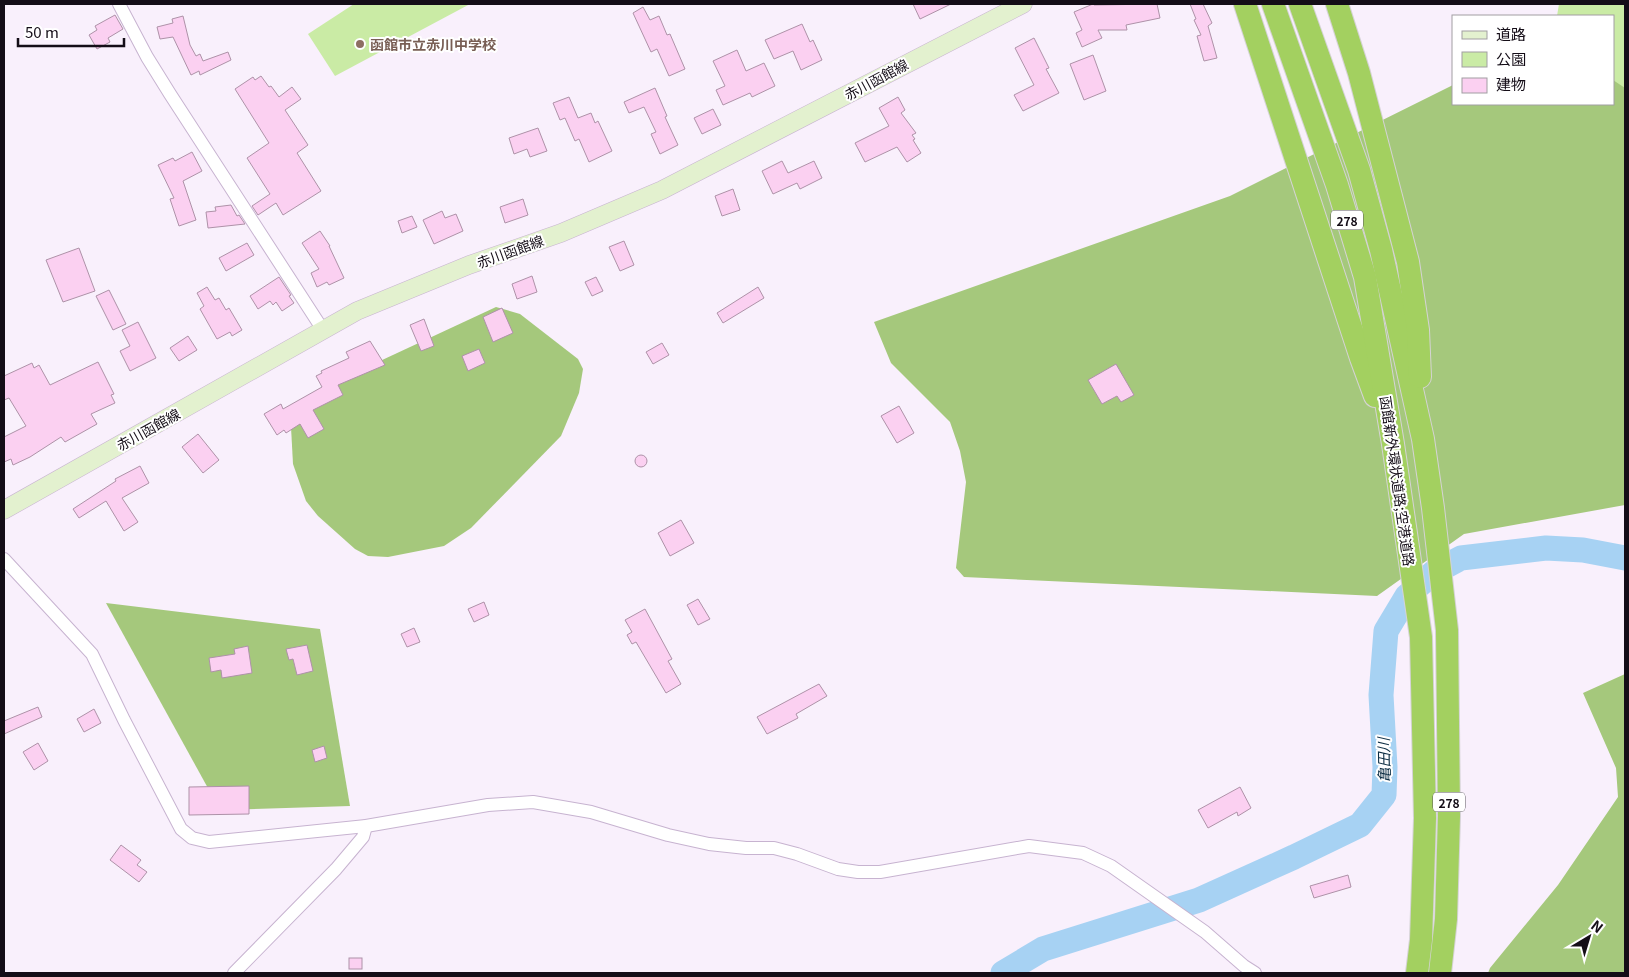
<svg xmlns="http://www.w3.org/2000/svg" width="1629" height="977" font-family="Georgia,'Noto Sans JP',serif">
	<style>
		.green { fill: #caeba5 }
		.forest { fill: #a5c87c }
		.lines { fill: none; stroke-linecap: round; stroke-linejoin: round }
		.river { stroke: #a7d2f3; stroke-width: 25 }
		.building { fill: #fbd0f1; stroke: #ae92a8 }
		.minor-casing { stroke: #c7b3d0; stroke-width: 14 }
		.secondary-casing { stroke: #c7b3d0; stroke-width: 19 }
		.motorway-casing { stroke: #d5d3d5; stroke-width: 24 }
		.minor { stroke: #fff; stroke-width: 12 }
		.secondary { stroke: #e3f1cf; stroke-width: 18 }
		.motorway { stroke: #a3d060; stroke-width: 22 }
		.education-dot { fill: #8d6e63; stroke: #fff; stroke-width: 2 }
		.labels { text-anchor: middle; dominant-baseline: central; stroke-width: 4; stroke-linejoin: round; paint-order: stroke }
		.shield { fill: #fff; stroke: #5a565d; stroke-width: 1 }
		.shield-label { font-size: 12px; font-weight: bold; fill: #140d17 }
		.education-label { font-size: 14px; font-weight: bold; fill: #785e54; stroke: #fff; text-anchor: start }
		.street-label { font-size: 14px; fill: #140d17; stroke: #fff }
		.water-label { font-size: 15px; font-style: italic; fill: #0c2d43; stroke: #fff }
	</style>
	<rect width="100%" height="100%" fill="#f9f0fc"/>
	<g class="green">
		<path d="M354 4H470L335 76 308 34Z"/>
		<path d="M1559 4H1625V144L1613 104V16H1557Z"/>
	</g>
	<g class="forest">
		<path d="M1613 80 1625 88V505L1464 534 1377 596 964 577 956 568 966 482 960 451 950 422 891 363 874 322 1230 196 1453 85V104H1613Z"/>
		<path d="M496 307 520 314 578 359 583 369 579 393 561 436 471 528 444 546 388 557 368 556 355 549 318 516 306 501 293 464 291 427 322 388Z"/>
		<path d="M106 603 320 629 350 806 220 810Z"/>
		<path d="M1625 674V973H1488L1490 968 1558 885 1618 797 1616 768 1583 693Z"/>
	</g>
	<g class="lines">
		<path class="river" d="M1003 973 1043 949 1199 900 1294 857 1360 825 1384 795 1385 767 1381 695 1386 631 1407 596 1433 573 1461 558 1546 548 1583 550 1625 558"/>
	</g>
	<g class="building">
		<path d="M913 4H951L920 19Z"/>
		<path d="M1093 4 1094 5 1157 4 1160 18 1126 25 1127 30H1098L1102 38 1082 47 1076 33 1082 30 1074 12Z"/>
		<path d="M1190 4H1203L1212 23 1208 26 1217 58 1204 61 1197 36 1201 35 1194 20 1196 19Z"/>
		<path d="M643 7 650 20 659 16 667 35 670 34 685 69 669 76 657 49 651 52 633 13Z"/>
		<path d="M115 15 123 29 108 38 110 42 97 49 89 35 97 30 95 26Z"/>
		<path d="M183 16 190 45 196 56 200 54 203 61 228 52 231 60 200 75 199 71 191 75 173 37 160 39 157 27 173 23 172 19Z"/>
		<path d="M802 24 810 42 813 40 822 60 801 70 793 51 774 59 765 40Z"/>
		<path d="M1034 38 1049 68 1046 69 1059 93 1023 111 1014 95 1034 85 1015 48Z"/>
		<path d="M737 50 746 71 764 63 775 86 752 97 750 93 723 105 716 90 725 86 713 61Z"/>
		<path d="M1093 55 1106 91 1084 100 1070 64Z"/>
		<path d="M261 76 269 87 271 86 279 97 292 87 301 99 285 110 308 145 297 153 321 191 283 215 276 203 258 215 252 206 270 194 247 158 269 143 235 89 253 77 255 80Z"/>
		<path d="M655 88 667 116 665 117 678 145 660 154 651 134 656 132 644 107 629 113 624 102Z"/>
		<path d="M569 97 578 118 591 113 595 123 598 121 612 151 589 162 579 139 575 141 565 118 560 120 553 103Z"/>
		<path d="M898 97 905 110 901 113 916 133 912 135 915 139 913 140 921 153 907 162 897 147 865 162 855 143 889 126 879 108Z"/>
		<path d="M713 109 721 125 702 134 694 118Z"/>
		<path d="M538 128 547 151 530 157 527 149 514 154 509 138Z"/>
		<path d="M192 152 202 171 183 181 196 220 179 226 170 199 174 198 158 165 173 158 175 161Z"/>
		<path d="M782 161 788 173 814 161 822 178 800 189 797 183 773 194 762 171Z"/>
		<path d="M733 189 740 210 722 216 715 196Z"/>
		<path d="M523 199 528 215 505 223 500 207Z"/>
		<path d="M231 205 237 216 239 215 245 224 208 228 206 212 216 211 215 207Z"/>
		<path d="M442 211 445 218 456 214 463 231 434 244 423 220Z"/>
		<path d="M412 216 417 227 402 233 398 221Z"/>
		<path d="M320 231 330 246H329L344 278 329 285 327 282 317 287 311 273 319 269 302 243Z"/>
		<path d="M624 241 634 265 620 271 609 247Z"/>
		<path d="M247 243 254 255 226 271 219 258Z"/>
		<path d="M79 248 95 291 63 302 46 260Z"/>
		<path d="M532 276 537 292 517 299 512 284Z"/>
		<path d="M279 277 291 295 289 296 294 303 282 311 276 302 273 305 270 301 258 309 250 296Z"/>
		<path d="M596 277 603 291 592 296 585 282Z"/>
		<path d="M207 287 215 300 219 298 226 310 229 308 242 330 232 336 230 332 217 339 200 309 204 306 197 293Z"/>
		<path d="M758 287 764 298 723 323 717 313Z"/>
		<path d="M109 290 126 324 113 330 96 296Z"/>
		<path d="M502 308 513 333 493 342 483 317Z"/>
		<path d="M424 319 434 346 421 351 410 325Z"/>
		<path d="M138 322 156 358 130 371 120 351 130 346 122 330Z"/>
		<path d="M188 336 197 350 179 361 170 348Z"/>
		<path d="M370 341 385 365 338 385 343 395 313 410 324 429 308 438 300 424 286 433 284 430 277 435 264 414 281 404 283 409 322 387 316 376 322 373 321 371 349 358 346 352Z"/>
		<path d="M662 343 669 355 653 364 646 352Z"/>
		<path d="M479 349 485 363 468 371 462 356Z"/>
		<path d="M98 362 114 394 111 395 115 403 91 414 97 424 65 442 61 437 30 457 13 465 11 459 4 462V437L26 426 9 398 4 400V376L32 363 34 368 39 365 50 385Z"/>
		<path d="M1116 364 1134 395 1121 402 1117 396 1102 404 1088 380Z"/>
		<path d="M899 406 914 433 897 443 881 416Z"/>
		<path d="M198 434 219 460 203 473 182 447Z"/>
		<circle cx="641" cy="461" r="6"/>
		<path d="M140 466 149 483 122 498 138 522 124 531 106 501 79 518 73 509 116 481 115 479Z"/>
		<path d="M681 520 694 543 670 556 658 533Z"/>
		<path d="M698 599 710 619 698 625 687 605Z"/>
		<path d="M484 602 489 615 474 622 468 609Z"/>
		<path d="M645 609 672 659 668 661 681 684 666 693 636 642 632 644 627 635 632 632 625 620Z"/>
		<path d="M414 628 420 642 407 647 401 634Z"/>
		<path d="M307 645 313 671 297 675 293 659 289 660 286 649Z"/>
		<path d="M248 646 252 673 222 678 221 670 211 672 209 658 235 654 234 649Z"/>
		<path d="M819 684 827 696 796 714 798 718 767 734 757 717Z"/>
		<path d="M38 707 42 717 4 734V721Z"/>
		<path d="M94 709 101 723 84 732 77 719Z"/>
		<path d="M38 743 48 761 34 770 23 752Z"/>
		<path d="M324 746 327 758 315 762 312 750Z"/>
		<path d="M249 786V814L189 815V787Z"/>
		<path d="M1240 787 1251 808 1238 816 1237 812 1208 828 1198 810Z"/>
		<path d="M121 845 141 860 137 865 147 872 139 882 110 860Z"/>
		<path d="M1348 875 1351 887 1314 898 1310 886Z"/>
		<rect x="349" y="958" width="13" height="11"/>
	</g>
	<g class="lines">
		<g class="minor-casing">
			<g id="minor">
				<path d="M119 4 147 57 170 94 323 330"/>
				<path d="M4 559 92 654 124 720 181 829 192 838 209 842 366 826 488 805 533 802 591 812 668 835 709 844 746 848H774L797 854 838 869 858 872H880L1029 846 1083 853 1111 866 1205 932 1244 966 1255 973"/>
				<path d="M234 973 336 869 363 837 366 826"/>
			</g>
		</g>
		<g class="secondary-casing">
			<path id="secondary" d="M4 510 357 311 469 265 561 233 662 190 1023 4"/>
		</g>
		<g class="motorway-casing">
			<g id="motorway">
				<path d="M1245 4 1361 358 1375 396"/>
				<path d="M1273 4 1337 185 1365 277 1393 444 1421 637 1425 818 1421 940 1417 973"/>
				<path d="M1300 4 1359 170 1381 250 1423 439 1433 508 1447 630 1449 816 1446 919 1440 973"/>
				<path d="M1337 4 1359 73 1408 262 1418 330 1420 377"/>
			</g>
		</g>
		<use href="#minor" class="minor"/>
		<use href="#secondary" class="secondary"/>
		<use href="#motorway" class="motorway"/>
	</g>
	<circle class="education-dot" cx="360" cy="44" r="5"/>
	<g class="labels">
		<g class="shield">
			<rect x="1331" y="210.5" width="32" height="19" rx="4"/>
			<rect x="1433" y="792.5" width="32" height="19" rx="4"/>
		</g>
		<g class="shield-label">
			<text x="1347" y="220">278</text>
			<text x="1449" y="802">278</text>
		</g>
		<g class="education-label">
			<text x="370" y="44">函館市立赤川中学校</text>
		</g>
		<g class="street-label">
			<text transform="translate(876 79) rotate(-28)">赤川函館線</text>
			<text transform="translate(510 251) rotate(-20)">赤川函館線</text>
			<text transform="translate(148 429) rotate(-29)">赤川函館線</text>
			<text transform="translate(1398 481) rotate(82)">函館新外環状道路;空港道路</text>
		</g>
		<g class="water-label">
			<text transform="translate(1383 760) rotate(-91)">亀田川</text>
		</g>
	</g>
	<rect width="1629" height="977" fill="none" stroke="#140d17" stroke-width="10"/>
	<rect x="1452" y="15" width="162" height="90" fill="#ffffff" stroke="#a19ea2"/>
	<rect x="1462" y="31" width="25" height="8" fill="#e3f1cf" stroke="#a19ea2"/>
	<text x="1496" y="40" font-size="15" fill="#140d17">道路</text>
	<rect x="1462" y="52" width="25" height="15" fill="#caeba5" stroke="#a19ea2"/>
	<text x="1496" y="65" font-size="15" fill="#140d17">公園</text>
	<rect x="1462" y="78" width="25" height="15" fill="#fbd0f1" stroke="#a19ea2"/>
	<text x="1496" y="90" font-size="15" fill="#140d17">建物</text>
	<g transform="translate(1589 937) rotate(38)" stroke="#ffffff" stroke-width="4" paint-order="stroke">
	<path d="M0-4L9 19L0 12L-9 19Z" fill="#140d17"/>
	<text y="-8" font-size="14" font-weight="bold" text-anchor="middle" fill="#140d17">N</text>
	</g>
	<path d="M18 38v8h106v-8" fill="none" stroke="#140d17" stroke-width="2.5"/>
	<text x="25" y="38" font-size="15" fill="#140d17" stroke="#ffffff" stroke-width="4" paint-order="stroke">50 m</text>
</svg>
